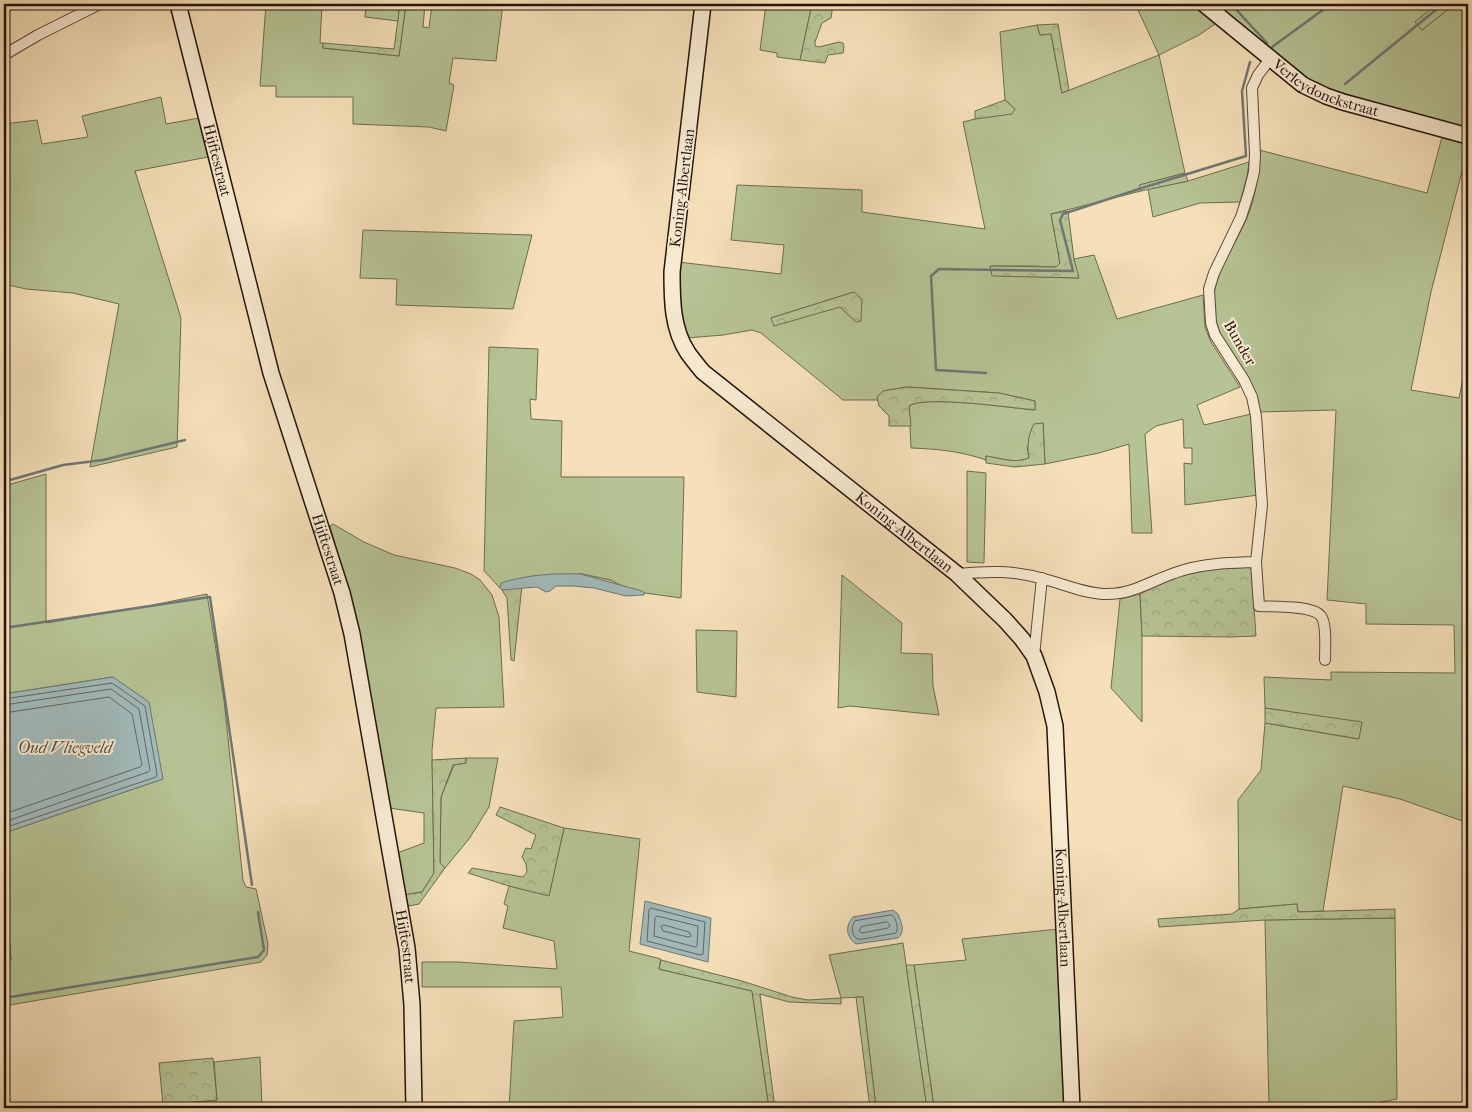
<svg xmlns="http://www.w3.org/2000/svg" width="1472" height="1112" font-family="'IM FELL French Canon',serif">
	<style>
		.grass { fill: #b6c394; stroke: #6e6b50; fill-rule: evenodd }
		.forest { fill: url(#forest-crowns); stroke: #6e6b50 }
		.water { fill: #a1baba; stroke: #6f7774 }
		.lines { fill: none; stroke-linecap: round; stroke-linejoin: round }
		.shore { stroke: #636663; stroke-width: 1 }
		.stream { stroke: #6f7774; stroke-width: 2.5 }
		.street-casing { stroke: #594637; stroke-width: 12 }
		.secondary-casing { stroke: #25130c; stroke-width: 18 }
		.street { stroke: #f8ebd2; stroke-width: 10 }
		.secondary { stroke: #f8ebd2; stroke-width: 15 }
		.labels { text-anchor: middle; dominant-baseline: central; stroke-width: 4; stroke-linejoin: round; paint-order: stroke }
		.street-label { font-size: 15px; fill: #25130c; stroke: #f8ebd2 }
		.water-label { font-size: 16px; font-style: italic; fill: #504d49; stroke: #f8ebd2 }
	</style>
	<defs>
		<pattern id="forest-crowns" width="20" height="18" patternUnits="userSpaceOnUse" patternTransform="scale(1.25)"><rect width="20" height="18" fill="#b6c394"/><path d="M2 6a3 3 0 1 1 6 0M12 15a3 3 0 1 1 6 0" fill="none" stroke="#9ca77e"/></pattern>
	</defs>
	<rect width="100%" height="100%" fill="#f5e0b9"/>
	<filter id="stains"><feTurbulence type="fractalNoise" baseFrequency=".004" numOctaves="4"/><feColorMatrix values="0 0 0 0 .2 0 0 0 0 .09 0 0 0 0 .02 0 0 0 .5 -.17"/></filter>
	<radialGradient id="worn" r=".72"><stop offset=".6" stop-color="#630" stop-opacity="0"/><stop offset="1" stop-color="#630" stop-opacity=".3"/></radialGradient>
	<g class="grass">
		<path d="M266 4H322L320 43H323V48L399 56 406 4H425L423 27 429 28 432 4H503L496 61 453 58 449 83 454 85 446 131 429 127 353 124V97H276V86H260Z"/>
		<path d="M366 4H400L398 21 365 17Z"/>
		<path d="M766 4H812L800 60 777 57V53L760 50Z"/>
		<path d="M1145 4H1197L1218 22 1199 35 1159 55 1185 173 1140 185 1141 191 1051 214 1060 263 1056 267 1031 266H991L992 275 1078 278 1074 259 1094 255 1117 319 1203 295 1205 327 1211 342 1240 387 1197 405 1204 425 1251 414 1258 495 1185 505 1184 463 1192 464V448H1184L1183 419 1156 426 1145 434 1152 533H1132L1129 444 1099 453 1045 464 1043 423 1027 447 1029 458C1016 464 1000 458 986 456V460C960 451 938 449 911 448L909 406C924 395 1012 408 1035 410V401L999 393 907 387 883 391 877 397 878 400H843L761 333 752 330 723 335 687 338 679 317 678 262 781 274 784 245 731 240 737 185 862 190V212L985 229 963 122 1015 109 1005 100 1000 32 1037 25 1040 35 1051 34 1062 93 1159 55 1137 8ZM854 292 856 322 840 307 771 318Z"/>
		<path d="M1214 4H1437L1415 22 1422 30 1455 4H1468V129L1390 108 1324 87 1302 76Z"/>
		<path d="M161 97 166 124 199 118 208 157 135 171 181 318 177 447 90 467 119 304 73 293 26 289 4 284V155L7 154 4 124 37 120 42 144 88 137 82 116Z"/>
		<path d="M1442 137C1452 140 1465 140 1467 152L1431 292 1411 390 1459 398 1468 354V823L1400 799 1343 786 1323 911 1298 912 1297 904 1239 909 1238 800 1261 770 1265 723 1358 739 1362 723 1265 708 1264 677 1331 680V672L1455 673 1454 625 1366 624V604L1327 600 1336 410 1260 412C1257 401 1255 389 1249 379 1238 361 1222 344 1216 324 1203 282 1237 247 1250 210 1257 191 1258 171 1259 150L1427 193Z"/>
		<path d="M1249 162 1247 177 1240 202 1200 203 1153 217 1148 189 1188 181Z"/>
		<path d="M363 230 532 235 513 309 396 305 397 279 360 278Z"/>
		<path d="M489 347 538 349 536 400 530 399 531 419 562 421 561 477H684L681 598 631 591 582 574 502 590 484 571Z"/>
		<path d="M967 471 986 473 984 563 967 562Z"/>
		<path d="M46 474V623L143 607 207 594 224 700 243 880 246 887 256 889 268 944 267 955 261 962 4 1006V961L11 960 4 874V833L163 779 113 677 4 694V486Z"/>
		<path d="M333 524 364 542 394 555 455 568 471 574 480 580 492 595 499 617 504 707 436 708 432 750 434 873 422 892 404 895 397 853 424 843V813L389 808 354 611 330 526Z"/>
		<path d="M842 575 902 623 901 653 932 654 933 686 939 715 850 706 838 708Z"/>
		<path d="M1140 594 1142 636V722L1111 688 1120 599Z"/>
		<path d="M696 630 737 631 736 697 697 692Z"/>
		<path d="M466 758H498L489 807 469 839 445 868 440 863 441 797 454 765 466 763Z"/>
		<path d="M564 828 640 839 629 951 661 959 659 969 752 991 769 1108H509L514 1021 563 1017 561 987H422V962H458L557 969 554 941 503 928 508 906 504 904 509 886 549 895Z"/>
		<path d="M1395 918 1397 1099 1351 1108H1269L1265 920Z"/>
		<path d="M1059 929 1064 1108H934L914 965 966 960 962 939Z"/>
		<path d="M903 943 927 1108H876L863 997 841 998 829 955Z"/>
		<path d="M260 1057 262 1108H163V1105L217 1100 214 1062Z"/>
	</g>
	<g class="forest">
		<path d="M400 4H406L399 56 323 48V43L394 49Z"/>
		<path d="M812 4H833L831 18 822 23 815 42V46L819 47 839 42 843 43 844 47 843 53 828 55 825 63 800 60Z"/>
		<path d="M1437 4H1455L1422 30 1415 22Z"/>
		<path d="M1058 24 1069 90 1062 93 1051 34 1040 35 1037 25Z"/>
		<path d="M1005 100 1015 109 1012 114 975 119V111Z"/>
		<path d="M1185 173 1188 181 1141 191 1139 185Z"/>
		<path d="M1068 211 1074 259 1079 278 992 276 990 266 1056 267 1060 263 1051 214Z"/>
		<path d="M854 292 862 299 861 321 856 322 840 307 774 326 771 318Z"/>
		<path d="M907 387 999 393 1035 401V410C1013 408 923 395 909 406L911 426H889V416L879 406 877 397 883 391Z"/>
		<path d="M1043 423 1045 464 1015 467 986 463V456C1000 458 1015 464 1029 458 1027 445 1028 435 1034 424Z"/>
		<path d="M1251 566 1256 636 1231 637 1142 636 1140 594 1189 571Z"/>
		<path d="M582 574 611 580 631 591 575 585H522L514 661 511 660 507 598 502 590 507 583 533 576Z"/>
		<path d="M1265 708 1362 722 1359 739 1265 723Z"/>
		<path d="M466 758V763L453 765 441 797 440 863 445 868 419 904 409 906 406 904 404 895 422 892 434 873 432 760Z"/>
		<path d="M500 807 564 828 549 896 509 886 468 873 472 868 523 877 527 872 526 864 522 857 526 848 531 849 536 835 496 815Z"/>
		<path d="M1297 904 1298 912 1395 909V918L1265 920 1159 927 1158 919 1232 914 1239 909Z"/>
		<path d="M661 960 742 981 792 997 808 1000 841 998V1004L789 1002 760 994 775 1108H769L752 991 659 969Z"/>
		<path d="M906 965H914L934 1108H927Z"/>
		<path d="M856 997H863L876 1108H870Z"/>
		<path d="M213 1058 217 1100 163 1105 159 1063Z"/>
	</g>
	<g class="water">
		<path d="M580 574 642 591 644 593V595L626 596 594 588 573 586H556L550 591 546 592 537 587 502 590 500 588 501 583C525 575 555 573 580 574Z"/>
		<path d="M113 677 149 702 163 779 4 833V694Z"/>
		<path d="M4 874 11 960 4 961Z"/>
		<path d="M645 901 711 918 708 962 640 944Z"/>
		<path d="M893 910 898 914C901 922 906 931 898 938L856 944C846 937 845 926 853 917Z"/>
	</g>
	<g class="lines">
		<g class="shore">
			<path d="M4 699 112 683 145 706 157 774 156 777 4 828"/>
			<path d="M4 705 111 689 139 709 150 770 148 772 4 822"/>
			<path d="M4 713 109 697 132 714 142 765 140 767 4 814"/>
			<path d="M651 908 705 922 703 954 700 955 647 941 649 910Z"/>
			<path d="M892 915C896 918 899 928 896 933L863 939H857C851 934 851 927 855 921Z"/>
			<path d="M657 916 698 926 697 946 695 947 654 936 655 918Z"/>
			<path d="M887 922 890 925 888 928 862 933 859 931 861 927Z"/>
			<path d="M664 925 689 932 691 936 688 937 663 931 661 927Z"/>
		</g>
		<g class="stream">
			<path d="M1231 4 1267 43"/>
			<path d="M1272 47 1331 4"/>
			<path d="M1345 84 1443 4"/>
			<path d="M986 373 936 370 931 276 939 269 1073 271 1060 220 1063 214 1145 187 1246 156 1242 91 1250 62"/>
			<path d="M4 481 10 480 63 465 103 460 185 440"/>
			<path d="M4 628 210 597 252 885"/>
			<path d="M4 998 258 957 264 950 258 912"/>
			<path d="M1377 1108 1401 1104H1468"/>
		</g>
		<g class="street-casing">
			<g id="street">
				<path d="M4 55 38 35 100 4"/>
				<path d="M1270 59 1258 75 1252 88 1255 155 1254 172 1249 192 1241 217 1214 273 1209 289 1211 323 1215 335 1244 380 1252 397 1256 416 1262 505 1256 562 1259 606C1273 607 1312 605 1321 616 1327 624 1325 649 1325 660"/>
				<path d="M957 574C987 571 1014 570 1044 579 1064 584 1086 594 1107 594 1136 594 1157 577 1184 570 1207 563 1232 563 1256 562"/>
				<path d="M1034 656 1042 578"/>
			</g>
		</g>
		<g class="secondary-casing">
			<g id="secondary">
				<path id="s1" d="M178 4 271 373 342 593 352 634 407 948 412 1005 414 1108"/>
				<path id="s2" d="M703 4 672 272C672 300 672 329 688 353 693 360 698 366 703 372L957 574 1005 620 1022 639 1034 656 1047 692 1055 726 1072 1108"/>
				<path id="s3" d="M1204 4 1303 85 1326 96 1343 102 1468 136"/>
			</g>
		</g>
		<use href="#street" class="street"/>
		<use href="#secondary" class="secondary"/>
	</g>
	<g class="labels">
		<g class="street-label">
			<text stroke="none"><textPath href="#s3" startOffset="150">Verleydonckstraat</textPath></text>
			<text stroke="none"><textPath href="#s1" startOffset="161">Hijftestraat</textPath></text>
			<text transform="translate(682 188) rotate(-83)">Koning-Albertlaan</text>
			<text transform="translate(1240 343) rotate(60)">Bunder</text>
			<text stroke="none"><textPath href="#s2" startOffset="635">Koning-Albertlaan</textPath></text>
			<text stroke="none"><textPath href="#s1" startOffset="566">Hijftestraat</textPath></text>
			<text stroke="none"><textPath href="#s2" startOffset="1070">Koning-Albertlaan</textPath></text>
			<text stroke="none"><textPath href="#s1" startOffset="971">Hijftestraat</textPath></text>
		</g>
		<g class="water-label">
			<text x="65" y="747">Oud Vliegveld</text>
		</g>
	</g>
	<rect width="1472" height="1112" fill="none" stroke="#f5e0b9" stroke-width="20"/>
	<rect x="5" y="5" width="1462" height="1102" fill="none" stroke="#25130c" stroke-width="2.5"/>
	<rect x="10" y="10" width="1452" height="1092" fill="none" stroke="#25130c"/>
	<rect width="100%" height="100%" filter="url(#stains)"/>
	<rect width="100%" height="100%" fill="url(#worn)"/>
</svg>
